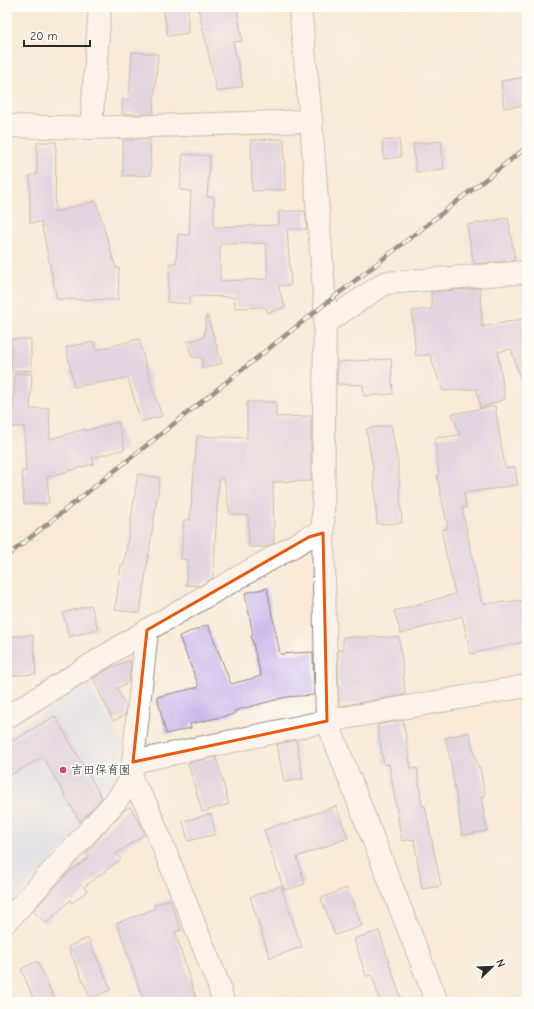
<svg xmlns="http://www.w3.org/2000/svg" width="534" height="1009" font-family="'Comic Neue','Klee One',sans-serif">
	<style>
		.built { fill: #ccdbf9 }
		.building { fill: #cabaeb; fill-rule: evenodd }
		.lines { fill: none; stroke-linecap: round; stroke-linejoin: round }
		.street-casing { stroke: #928a81; stroke-width: 24 }
		.street { stroke: #fff; stroke-width: 22 }
		.rail-casing { stroke: #2b2b2b; stroke-width: 4.5 }
		.rail { stroke: #fdfcf7; stroke-width: 3; stroke-dasharray: 9; stroke-linecap: butt }
		.marked { fill: none; stroke: #e8590c; stroke-width: 3; stroke-linejoin: round }
		.poi-dot { fill: #d1495b; stroke: #fdfcf7; stroke-width: 1.5 }
		.labels { text-anchor: middle; dominant-baseline: central; stroke-width: 3.5; stroke-linejoin: round; paint-order: stroke }
		.poi-label { font-size: 12px; fill: #2b2b2b; stroke: #fdfcf7; text-anchor: start }
	</style>
	<rect width="100%" height="100%" fill="#fdfcf7"/>
	<filter id="ink" filterUnits="userSpaceOnUse"><feTurbulence type="fractalNoise" baseFrequency=".025" numOctaves="2"/><feDisplacementMap in="SourceGraphic" scale="8" xChannelSelector="R" yChannelSelector="G"/><feConvolveMatrix kernelMatrix="1 2 1 2 8 2 1 2 1" color-interpolation-filters="sRGB"/></filter>
	<filter id="wash" filterUnits="userSpaceOnUse"><feTurbulence type="fractalNoise" baseFrequency=".012" numOctaves="4" result="noise"/><feDisplacementMap in="SourceGraphic" scale="16" xChannelSelector="R" yChannelSelector="G"/><feGaussianBlur stdDeviation="0.9" result="paint"/><feColorMatrix in="noise" values="0 0 0 0 0 0 0 0 0 0 0 0 0 0 0 0 0 1.4 0 .05"/><feComposite in="paint" operator="in"/></filter>
	<g filter="url(#wash)">
		<rect width="100%" height="100%" fill="#f8ead7"/>
		<path class="built" d="M87 682 123 745 114 794 11 904 7 897V737Z"/>
		<g id="blocks">
			<g class="building">
				<path d="M163 7H188V33L168 36Z"/>
				<path d="M198 7H237L242 41 233 42 243 86 217 92Z"/>
				<path d="M132 52 158 54 153 114H122V100H129Z"/>
				<path d="M527 77V105L504 108 501 81Z"/>
				<path d="M150 139 151 175 123 176V140Z"/>
				<path d="M284 139 285 190 252 191 251 140Z"/>
				<path d="M399 139 401 157 384 159 382 141Z"/>
				<path d="M441 141 444 169 416 172 413 144Z"/>
				<path d="M37 142H56L55 212 96 201 116 268H119L118 300 57 299 41 222 30 223V175H37Z"/>
				<path d="M183 154 210 156 207 197H214V227L279 225V211H305L307 229H287L291 285 278 286 285 307 268 313 265 307 235 308 234 297 190 296V304L167 302 170 263H176L178 234 189 235 191 191 180 190ZM266 243 268 279 220 281V244Z"/>
				<path d="M508 218 515 260 474 264 467 225Z"/>
				<path d="M480 288 482 327 523 319 527 340V386H523L511 349 498 352 505 399 480 408 477 389 443 391 430 355 416 356 412 311 432 309 431 292Z"/>
				<path d="M206 316H207L222 363 202 369 203 358 192 357 187 342 204 337Z"/>
				<path d="M11 339H31V371L11 370Z"/>
				<path d="M139 339 150 381 162 416 141 422 128 378 74 387 66 347 94 342 96 350Z"/>
				<path d="M391 359 393 394 364 396 363 385 337 384V362Z"/>
				<path d="M15 373 32 374 30 409 49 408 50 439 85 429V431L118 422 125 449 92 458 94 464 47 477 49 503 24 504 22 471H26L24 427H7V409L13 410Z"/>
				<path d="M247 402H276V417L311 416V481L273 482 274 542 267 547H249L248 516 230 514 224 478H219L213 578 199 586 186 585 188 560 181 559 184 520H190L197 436 247 438Z"/>
				<path d="M495 406 505 468 515 467 518 485 464 493 466 507 462 508 482 604 527 600V641L471 654 462 616 401 634 394 611 455 594 441 530 448 528 437 476 439 475 435 438 460 435 452 414Z"/>
				<path d="M391 425 398 463 402 523 377 524 373 468 366 429Z"/>
				<path d="M138 474 160 478 140 613 115 610 121 565H124Z"/>
				<path d="M267 588 280 654 313 652 314 695 286 697 234 711 235 714 190 724 191 728 166 734 157 697 199 687 179 636 208 625 231 684 261 676 251 636 253 635 245 593Z"/>
				<path d="M91 605 98 629 69 637 63 613Z"/>
				<path d="M33 635 36 674 7 676V637Z"/>
				<path d="M343 637H399L403 670 405 695 339 706 338 650H343Z"/>
				<path d="M129 660 131 665 129 682 117 688 126 706 125 715 113 721 93 678 108 669Z"/>
				<path d="M55 716 102 798 80 822 43 757 7 777V744Z"/>
				<path d="M403 720 411 769 417 768 422 806H425L441 886 422 889 414 839 402 841 389 764 384 765 377 725Z"/>
				<path d="M469 732 478 767H480L485 796 481 797 487 831 462 835 451 763 445 738Z"/>
				<path d="M296 740 303 779 284 782 277 744Z"/>
				<path d="M216 757 229 804 202 812 188 763Z"/>
				<path d="M336 806 348 838 297 857 305 884 284 890 264 830 283 823 284 825Z"/>
				<path d="M130 807 140 823 145 834 116 854 121 859 84 887 87 891 72 903 70 900 46 924 33 911 66 875 89 857 86 853 123 811Z"/>
				<path d="M211 814 216 834 188 841 183 821Z"/>
				<path d="M281 886 302 947 270 958 250 897Z"/>
				<path d="M347 888 362 926 335 935 321 898Z"/>
				<path d="M170 899 181 930 175 932 197 1002H144L117 923 155 909 154 905Z"/>
				<path d="M379 931 402 1002H380L372 975 366 976 354 939Z"/>
				<path d="M88 938 111 989 91 999 68 947Z"/>
				<path d="M37 961 56 1002H35L21 969Z"/>
			</g>
		</g>
	</g>
	<g filter="url(#ink)">
		<use href="#blocks" fill-opacity="0" stroke="#928a81" stroke-width="1"/>
		<g class="lines">
			<g class="street-casing">
				<g id="street">
					<path d="M300 7 311 121 325 304 323 533 327 721 437 1002"/>
					<path d="M7 126 91 128 311 121"/>
					<path d="M91 128 100 7"/>
					<path d="M325 323 385 283 527 272"/>
					<path d="M7 717 147 630 309 537 323 533"/>
					<path d="M133 762 327 721 527 686"/>
					<path d="M131 780 147 806 219 986 223 1002"/>
					<path d="M7 921 116 801 131 780 147 630"/>
				</g>
			</g>
			<use href="#street" class="street"/>
			<g class="rail-casing">
				<path id="rail" d="M7 556 325 304 527 147"/>
			</g>
			<use href="#rail" class="rail"/>
		</g>
	</g>
	<path d="M0 0H534V1009H0ZM323 533 327 721 133 762 147 630 309 537Z" fill="#f8ead7" fill-opacity=".55" fill-rule="evenodd"/>
	<path class="marked" d="M323 533 327 721 133 762 147 630 309 537Z"/>
	<circle class="poi-dot" cx="63" cy="770" r="4"/>
	<g class="labels">
		<g class="poi-label">
			<text x="71" y="770">吉田保育園</text>
		</g>
	</g>
	<rect width="534" height="1009" fill="none" stroke="#fdfcf7" stroke-width="24"/>
	<g transform="translate(492 967) rotate(67)" stroke="#fdfcf7" stroke-width="3" paint-order="stroke">
	<path d="M0-3L7 15L0 10L-7 15Z" fill="#2b2b2b"/>
	<text y="-6" font-size="11" font-weight="bold" text-anchor="middle" fill="#2b2b2b">N</text>
	</g>
	<path d="M24 40v6h66v-6" fill="none" stroke="#2b2b2b" stroke-width="2"/>
	<text x="30" y="40" font-size="12" fill="#2b2b2b" stroke="#fdfcf7" stroke-width="3" paint-order="stroke">20 m</text>
</svg>
